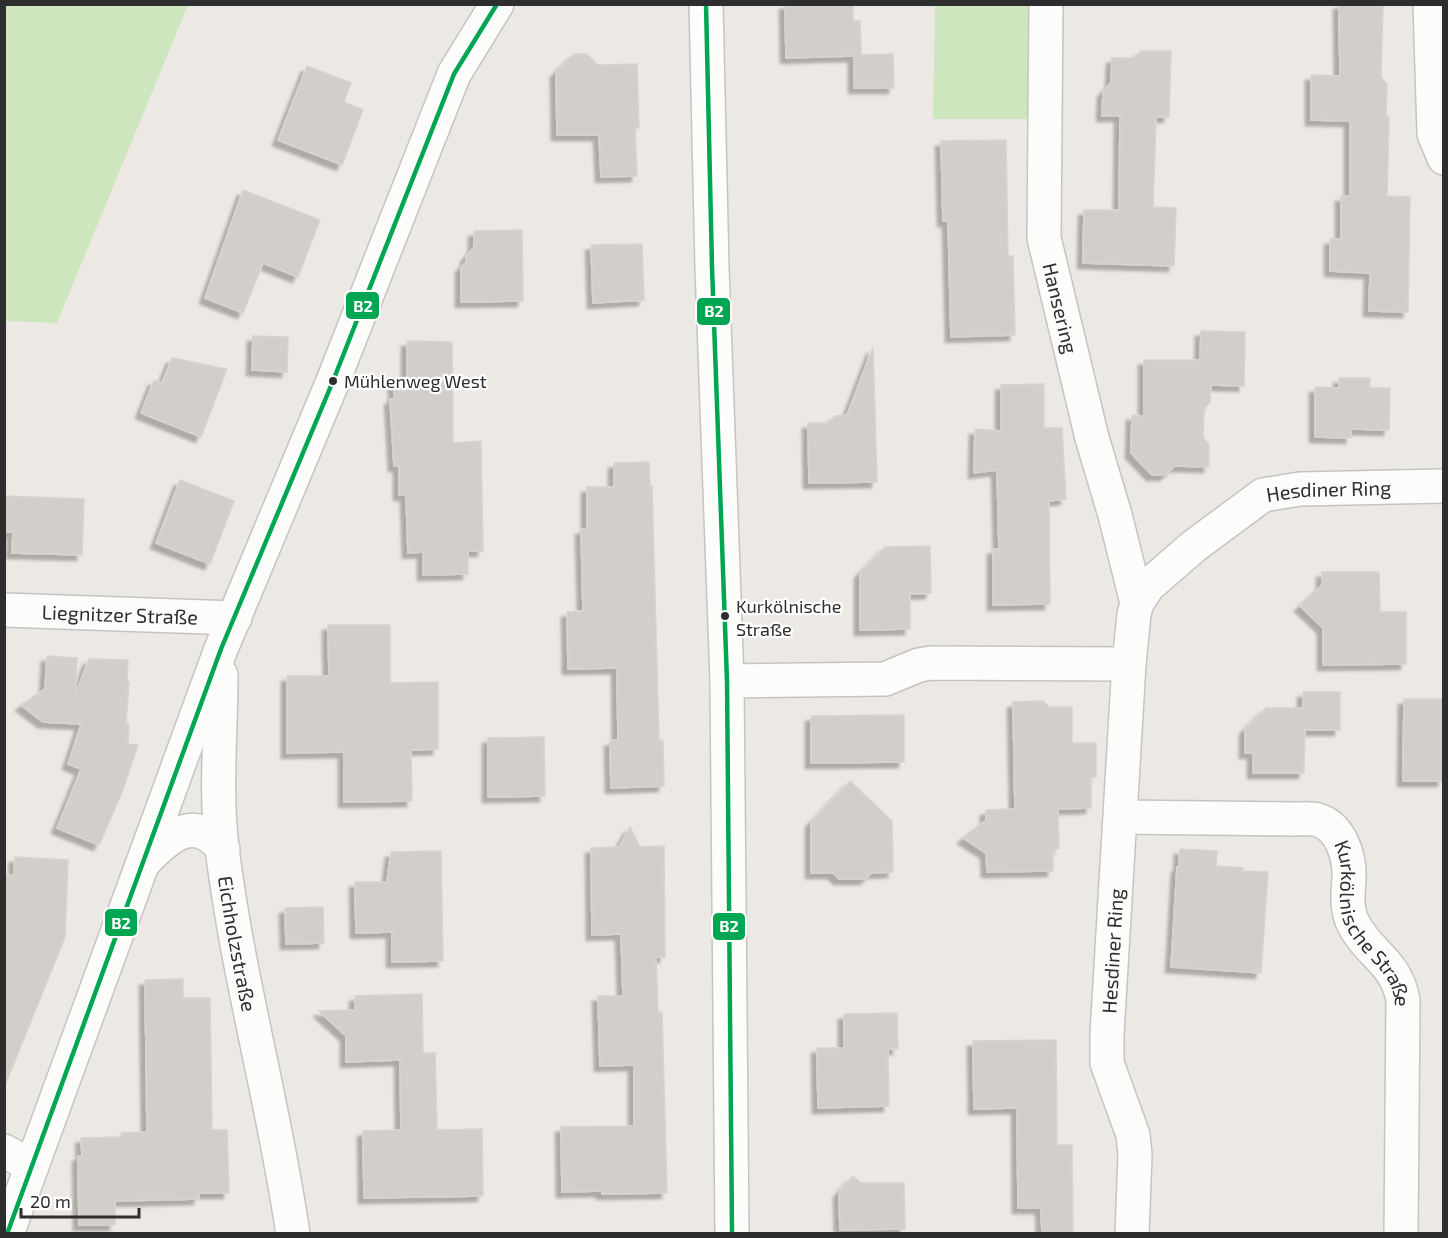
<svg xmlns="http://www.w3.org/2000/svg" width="1448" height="1238" font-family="'Exo 2',sans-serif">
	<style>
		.green { fill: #cee6be }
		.building { fill: #d1cecb; stroke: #d7d4d0; stroke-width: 1.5; filter: url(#shadow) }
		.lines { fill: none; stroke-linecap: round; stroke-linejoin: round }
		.minor-casing { stroke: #c5c4c5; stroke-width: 36 }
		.minor { stroke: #fcfcfb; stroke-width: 33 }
		.bus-1-casing { stroke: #fff; stroke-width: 9 }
		.bus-1 { stroke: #00a651; stroke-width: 4.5 }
		.bus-dot { fill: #2e2e2e; stroke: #fff; stroke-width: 2 }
		.labels { text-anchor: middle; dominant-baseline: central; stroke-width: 4.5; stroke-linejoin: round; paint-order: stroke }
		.bus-label { font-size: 18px; fill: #2e2e2e; stroke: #fff; text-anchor: start }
		.street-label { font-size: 20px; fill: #2e2e2e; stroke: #fff }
		.line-badge { stroke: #fff; stroke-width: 2 }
		.badge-label { font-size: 16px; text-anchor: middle; font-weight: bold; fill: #fff }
	</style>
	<defs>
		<filter id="shadow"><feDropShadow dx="-5.5" dy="5.5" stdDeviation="1.5" flood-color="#0004"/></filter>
	</defs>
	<rect width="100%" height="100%" fill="#ece8e4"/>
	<g class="green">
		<path d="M4 5H188L57 323 5 321Z"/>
		<path d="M935 5H1030L1031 119H933Z"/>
	</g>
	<g class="building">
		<path d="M785 4H853V21H860L861 55 893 54 894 88H854V56L786 58Z"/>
		<path d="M1339 4H1383L1381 78 1387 84 1386 117H1389L1387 196 1410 197 1408 312 1369 311 1370 273 1330 271V239H1341V196H1350V121L1311 120V75L1340 76Z"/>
		<path d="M1141 51H1171L1169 117H1156L1153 207 1176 208 1174 266 1083 263 1084 210H1119L1120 116H1102L1103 92 1111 83 1112 58H1133Z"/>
		<path d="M574 54H587L598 65 637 64 639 128H635L637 176 601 177 599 135H557L556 72Z"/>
		<path d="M307 66 351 83 344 102 363 110 342 165 278 140Z"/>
		<path d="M1006 140 1008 256H1013L1015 335 951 337 948 221H943L941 141Z"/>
		<path d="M243 190 320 220 298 277 263 263 243 313 205 298Z"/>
		<path d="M522 230 523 301 461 302V267L466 262V257L474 247V231Z"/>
		<path d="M642 244 644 300 593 303 591 245Z"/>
		<path d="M1201 331 1245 332 1244 386 1211 385 1210 403 1204 408 1203 438 1209 444V467L1175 466 1165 475H1152L1131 453 1132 415 1144 416V360H1200Z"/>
		<path d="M253 336 288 337 287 372 252 370Z"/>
		<path d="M407 341 452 342 453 443 481 441 483 551H468V574L423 575V552L408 553 406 495H399V466H394L390 399H394V379H407Z"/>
		<path d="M873 347 877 482 809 483 808 423H828L835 416 847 415Z"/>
		<path d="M172 358 227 369 201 437 141 413 154 380 162 383Z"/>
		<path d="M1339 378H1370V388H1390L1389 430 1351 429V438L1315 437V387L1339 388Z"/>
		<path d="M1044 384V428H1062L1066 499 1049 501 1050 604 993 605V549H999L997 470 974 473 975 429 1001 431V385Z"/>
		<path d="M649 462 650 486H652L659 740H663L664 786 611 788 610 741 618 740 617 668 568 669 567 612 583 611 581 529H587V487H614V463Z"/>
		<path d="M180 480 234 501 210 564 156 543Z"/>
		<path d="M4 496 84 499 82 555 12 553 13 532H4Z"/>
		<path d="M930 546 931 593 910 594V629L860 630V573L885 547Z"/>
		<path d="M1322 572H1379L1380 612H1406V664L1323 665V628L1300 606 1322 585Z"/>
		<path d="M328 625H390V683L438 682V749L411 750 412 801 344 802V752L287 753V676H329Z"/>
		<path d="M47 656 77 658 76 693 89 659 128 660 127 682H129L126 724H129L128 744 138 745 122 792 99 845 57 828 81 769 68 764 81 724 43 722 21 705 45 689Z"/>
		<path d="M1303 692H1340V730H1305L1304 773H1253V753H1245V729L1266 708H1303Z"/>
		<path d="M1404 699H1443V781H1403Z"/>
		<path d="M1043 701 1049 707H1072V743H1096V777L1091 778V808L1058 809 1059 849H1053V871L987 872 986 853 963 838 986 820V810L1015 809 1013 702Z"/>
		<path d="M904 715V762L811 763V716Z"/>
		<path d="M544 737 545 796 488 797V738Z"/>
		<path d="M850 781 892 821 893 872 871 873 866 879H839L833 873H811V822Z"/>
		<path d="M630 827 640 847 664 846 665 957H656L658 1012H662L667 1193 602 1194V1191L562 1192 561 1127 634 1126V1065L600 1066 598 996H623L621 934 592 935 591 848 619 847Z"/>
		<path d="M1180 849 1217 851 1216 866 1243 868V871L1268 872 1261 973 1171 967 1177 867H1179Z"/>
		<path d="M441 851 443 961 392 962V932L356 933 355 882H387L391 852Z"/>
		<path d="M15 857 68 860 65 937 6 1083H4V875H14Z"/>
		<path d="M323 907 324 943 286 944 285 908Z"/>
		<path d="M183 979V998H210L212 1130H227L229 1193H199V1199L115 1201V1225H79L78 1156H82L81 1138 121 1137V1133L147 1132 145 980Z"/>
		<path d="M422 994 423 1053H435L437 1130 482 1129 483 1196 364 1198 363 1131 401 1130 400 1060 346 1062V1036L319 1011 355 1010V996Z"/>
		<path d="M897 1013 898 1049H888L889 1106 818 1108 817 1048H844V1014Z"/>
		<path d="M1056 1040 1057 1145H1072L1073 1233H1042L1041 1208H1018L1017 1108 974 1109 973 1041Z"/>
		<path d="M853 1176 861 1183H904L905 1229 840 1230 839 1192Z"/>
	</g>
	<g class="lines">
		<g class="minor-casing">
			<g id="minor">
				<path d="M706 4 712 267 727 681 732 1234"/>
				<path id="s1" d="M1046 4 1044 238 1092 438 1115 515 1137 603"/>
				<path d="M1430 4 1434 134 1444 158"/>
				<path id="s2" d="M4 610 235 618"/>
				<path id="s3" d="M221 675C221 733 215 791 222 848 238 978 274 1104 293 1234"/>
				<path d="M727 681 885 679 919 665 931 663 1129 664"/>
				<path id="s4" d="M1121 817 1295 819C1302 819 1311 818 1318 820 1341 827 1350 857 1349 878 1348 893 1346 909 1353 923 1368 954 1396 961 1403 1000L1401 1234"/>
				<path d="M144 862C169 836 194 813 223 849"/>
				<path d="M4 1151 32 1166"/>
				<path d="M7 1234 221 649 333 381 454 74 497 4"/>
				<path id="s5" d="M1132 1234 1135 1155 1133 1135 1107 1063V1034L1129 664 1134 614 1137 603 1148 586 1194 546 1263 495 1300 489 1444 486"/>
			</g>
		</g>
		<use href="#minor" class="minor"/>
		<g class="bus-1-casing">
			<g id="bus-1">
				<path d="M706 4 712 267 727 681 732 1234"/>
				<path d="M7 1234 221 649 333 381 454 74 497 4"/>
			</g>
		</g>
		<use href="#bus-1" class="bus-1"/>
	</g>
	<g class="bus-dot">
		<circle cx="333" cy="381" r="5"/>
		<circle cx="725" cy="616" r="5"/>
	</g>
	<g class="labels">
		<g class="bus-label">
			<text x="344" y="381">Mühlenweg West</text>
			<text x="736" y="606">Kurkölnische<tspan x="736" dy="23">Straße</tspan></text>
		</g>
		<g class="street-label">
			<text stroke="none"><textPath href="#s1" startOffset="306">Hansering</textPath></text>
			<text stroke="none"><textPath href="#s5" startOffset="870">Hesdiner Ring</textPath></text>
			<text stroke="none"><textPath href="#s2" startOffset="116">Liegnitzer Straße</textPath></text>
			<text stroke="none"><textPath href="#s4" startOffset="321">Kurkölnische Straße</textPath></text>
			<text stroke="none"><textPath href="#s3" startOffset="270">Eichholzstraße</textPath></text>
			<text stroke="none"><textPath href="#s5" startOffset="288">Hesdiner Ring</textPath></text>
		</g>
	</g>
	<g class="line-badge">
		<rect x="345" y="291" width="35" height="29" rx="6" fill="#00a651"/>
		<rect x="696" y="297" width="35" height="29" rx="6" fill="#00a651"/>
		<rect x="104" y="908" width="34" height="29" rx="6" fill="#00a651"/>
		<rect x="712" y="912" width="34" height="29" rx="6" fill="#00a651"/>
	</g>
	<g class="badge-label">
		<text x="363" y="312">B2</text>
		<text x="714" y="317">B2</text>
		<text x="121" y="929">B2</text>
		<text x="729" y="932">B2</text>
	</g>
	<rect width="1448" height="1238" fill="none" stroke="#2e2e2e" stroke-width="12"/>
	<path d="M21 1208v9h118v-9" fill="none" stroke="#2e2e2e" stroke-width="3"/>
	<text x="30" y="1208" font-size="18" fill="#2e2e2e" stroke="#ffffff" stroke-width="4.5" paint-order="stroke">20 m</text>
</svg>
